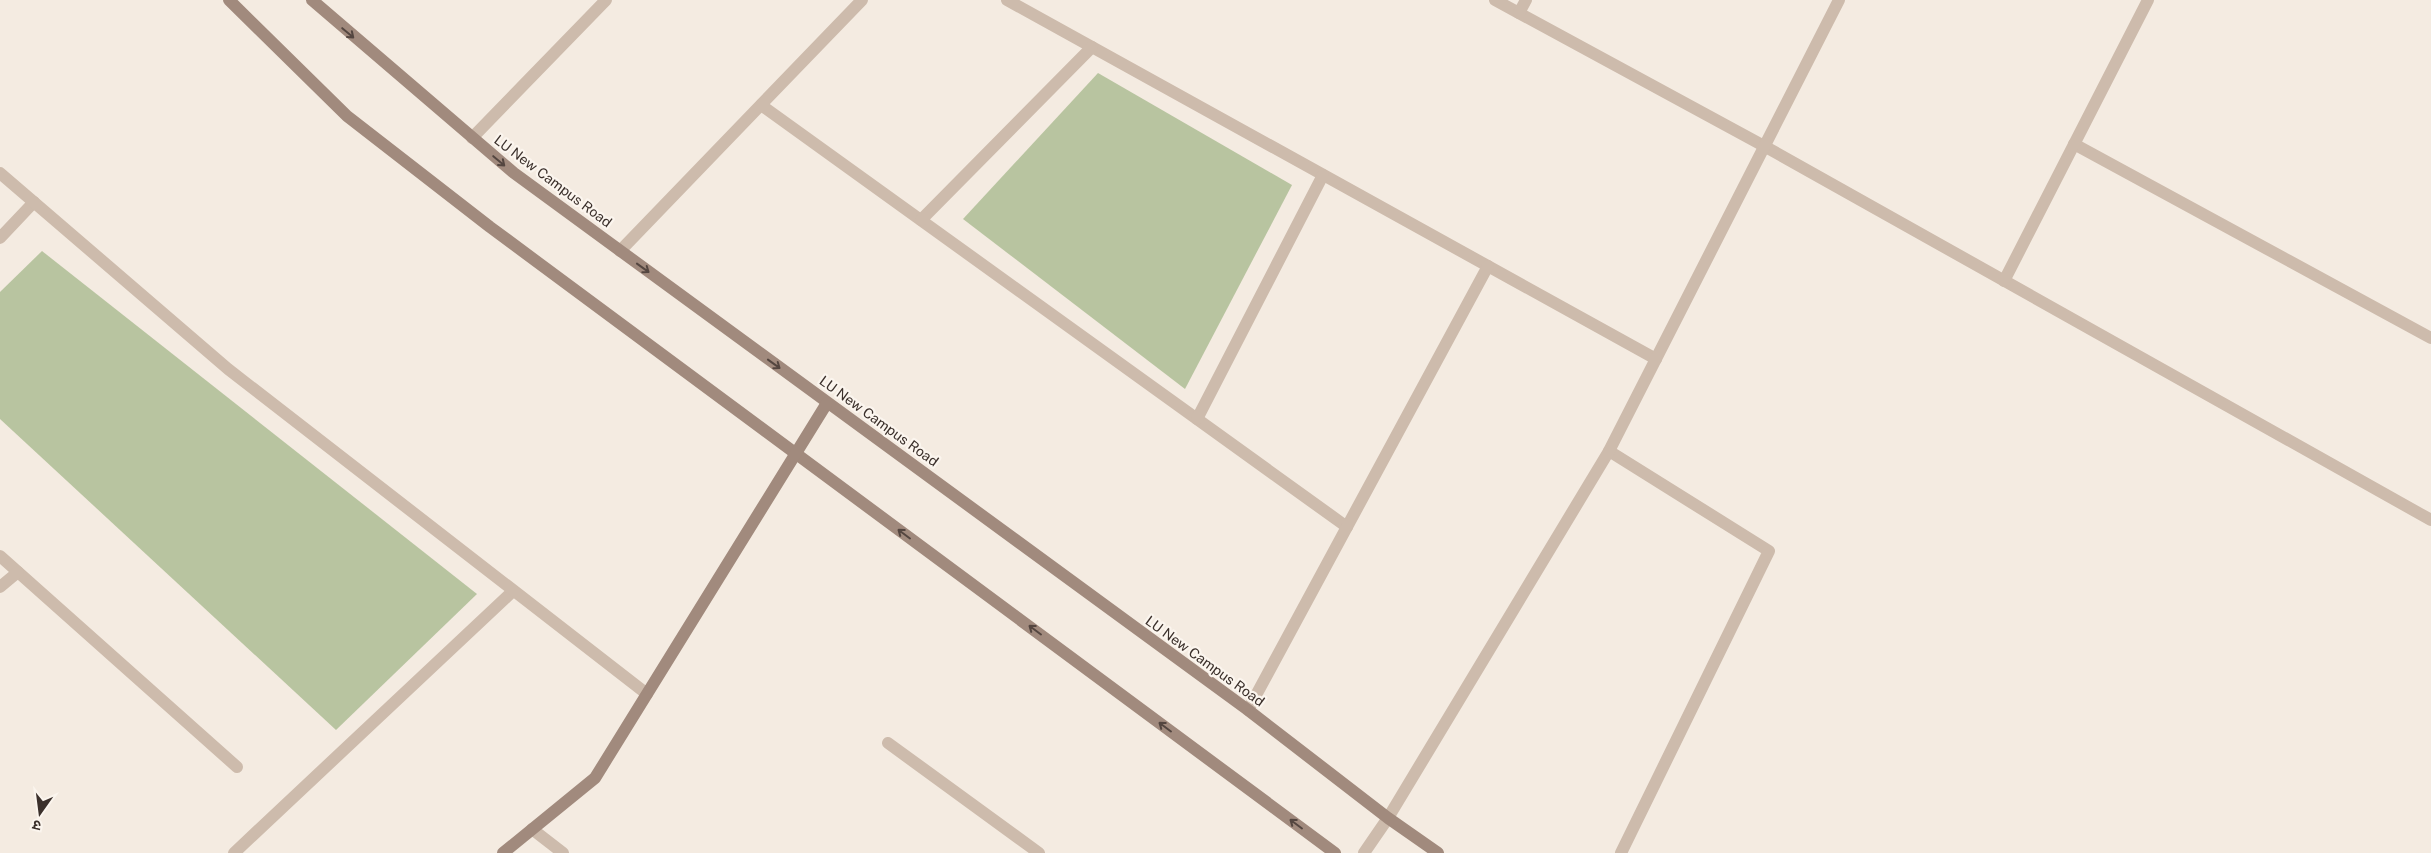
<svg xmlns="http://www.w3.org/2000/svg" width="2431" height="853" font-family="'Public Sans','Noto Sans Devanagari',sans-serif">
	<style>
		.green { fill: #b8c4a0 }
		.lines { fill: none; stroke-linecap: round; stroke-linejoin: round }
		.lane { stroke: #cdbbac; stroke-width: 12 }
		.street { stroke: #cdbbac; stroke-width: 12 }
		.secondary { stroke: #a18a7d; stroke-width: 12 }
		.oneway { stroke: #544640 }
		.labels { text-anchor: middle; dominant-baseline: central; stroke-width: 4.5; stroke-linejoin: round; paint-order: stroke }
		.street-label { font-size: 14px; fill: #3b302b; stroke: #fbf5ee }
	</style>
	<rect width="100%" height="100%" fill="#f4ebe1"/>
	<g class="green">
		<path d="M1098 73 1292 185 1185 389 963 219Z"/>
		<path d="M42 251 477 594 336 730 0 419V292Z"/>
	</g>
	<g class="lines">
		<g class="lane">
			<path d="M1007 0 1656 359"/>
			<path d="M761 105 1347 527"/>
			<path d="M921 220 1092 47"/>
			<path d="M0 238 34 202"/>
			<path d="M620 251 862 0"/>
			<path d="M1197 419 1323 175"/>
			<path d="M0 556 237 767"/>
			<path d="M0 587 18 572"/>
			<path d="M1248 710 1488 266"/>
			<path d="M888 743 1039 853"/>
			<path d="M532 829 563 853"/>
			<path d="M234 853 513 591"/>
		</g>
		<g class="street">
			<path d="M1495 0 1764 146 2431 520"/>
			<path d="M1519 13 1526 0"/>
			<path d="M472 138 606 0"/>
			<path d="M2074 144 2431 338"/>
			<path d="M0 173 228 369 647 694"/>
			<path d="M2004 281 2148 0"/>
			<path d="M1609 451 1769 551 1621 853"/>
			<path d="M1364 853 1388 818 1609 451 1839 0"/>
		</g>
		<g class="secondary">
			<path d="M229 0 347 116 490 227 1335 853"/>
			<path d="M312 0 514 173 1248 710 1388 818 1438 853"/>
			<path d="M503 853 595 778 827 403"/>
		</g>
	</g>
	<defs><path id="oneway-shaft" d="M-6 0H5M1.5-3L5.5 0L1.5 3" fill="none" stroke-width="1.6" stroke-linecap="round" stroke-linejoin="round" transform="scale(1.25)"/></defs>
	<g class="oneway">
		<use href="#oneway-shaft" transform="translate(348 33) rotate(40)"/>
		<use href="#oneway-shaft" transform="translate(499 161) rotate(40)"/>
		<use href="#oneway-shaft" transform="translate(643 268) rotate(36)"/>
		<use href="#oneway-shaft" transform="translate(774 364) rotate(36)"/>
		<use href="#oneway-shaft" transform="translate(904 534) rotate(-143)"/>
		<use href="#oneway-shaft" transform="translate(1035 630) rotate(-143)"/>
		<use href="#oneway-shaft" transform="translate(1165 727) rotate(-143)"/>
		<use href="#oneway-shaft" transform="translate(1296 824) rotate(-143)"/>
	</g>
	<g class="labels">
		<g class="street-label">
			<text transform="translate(553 181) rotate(37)">LU New Campus Road</text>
			<text transform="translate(879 421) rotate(36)">LU New Campus Road</text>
			<text transform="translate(1205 661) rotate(36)">LU New Campus Road</text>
		</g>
	</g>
	<g transform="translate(40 813) rotate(194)" stroke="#fbf5ee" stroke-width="4" paint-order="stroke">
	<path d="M0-4L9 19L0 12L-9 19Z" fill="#3b302b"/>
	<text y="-8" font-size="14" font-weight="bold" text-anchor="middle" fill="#3b302b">उ</text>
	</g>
</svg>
